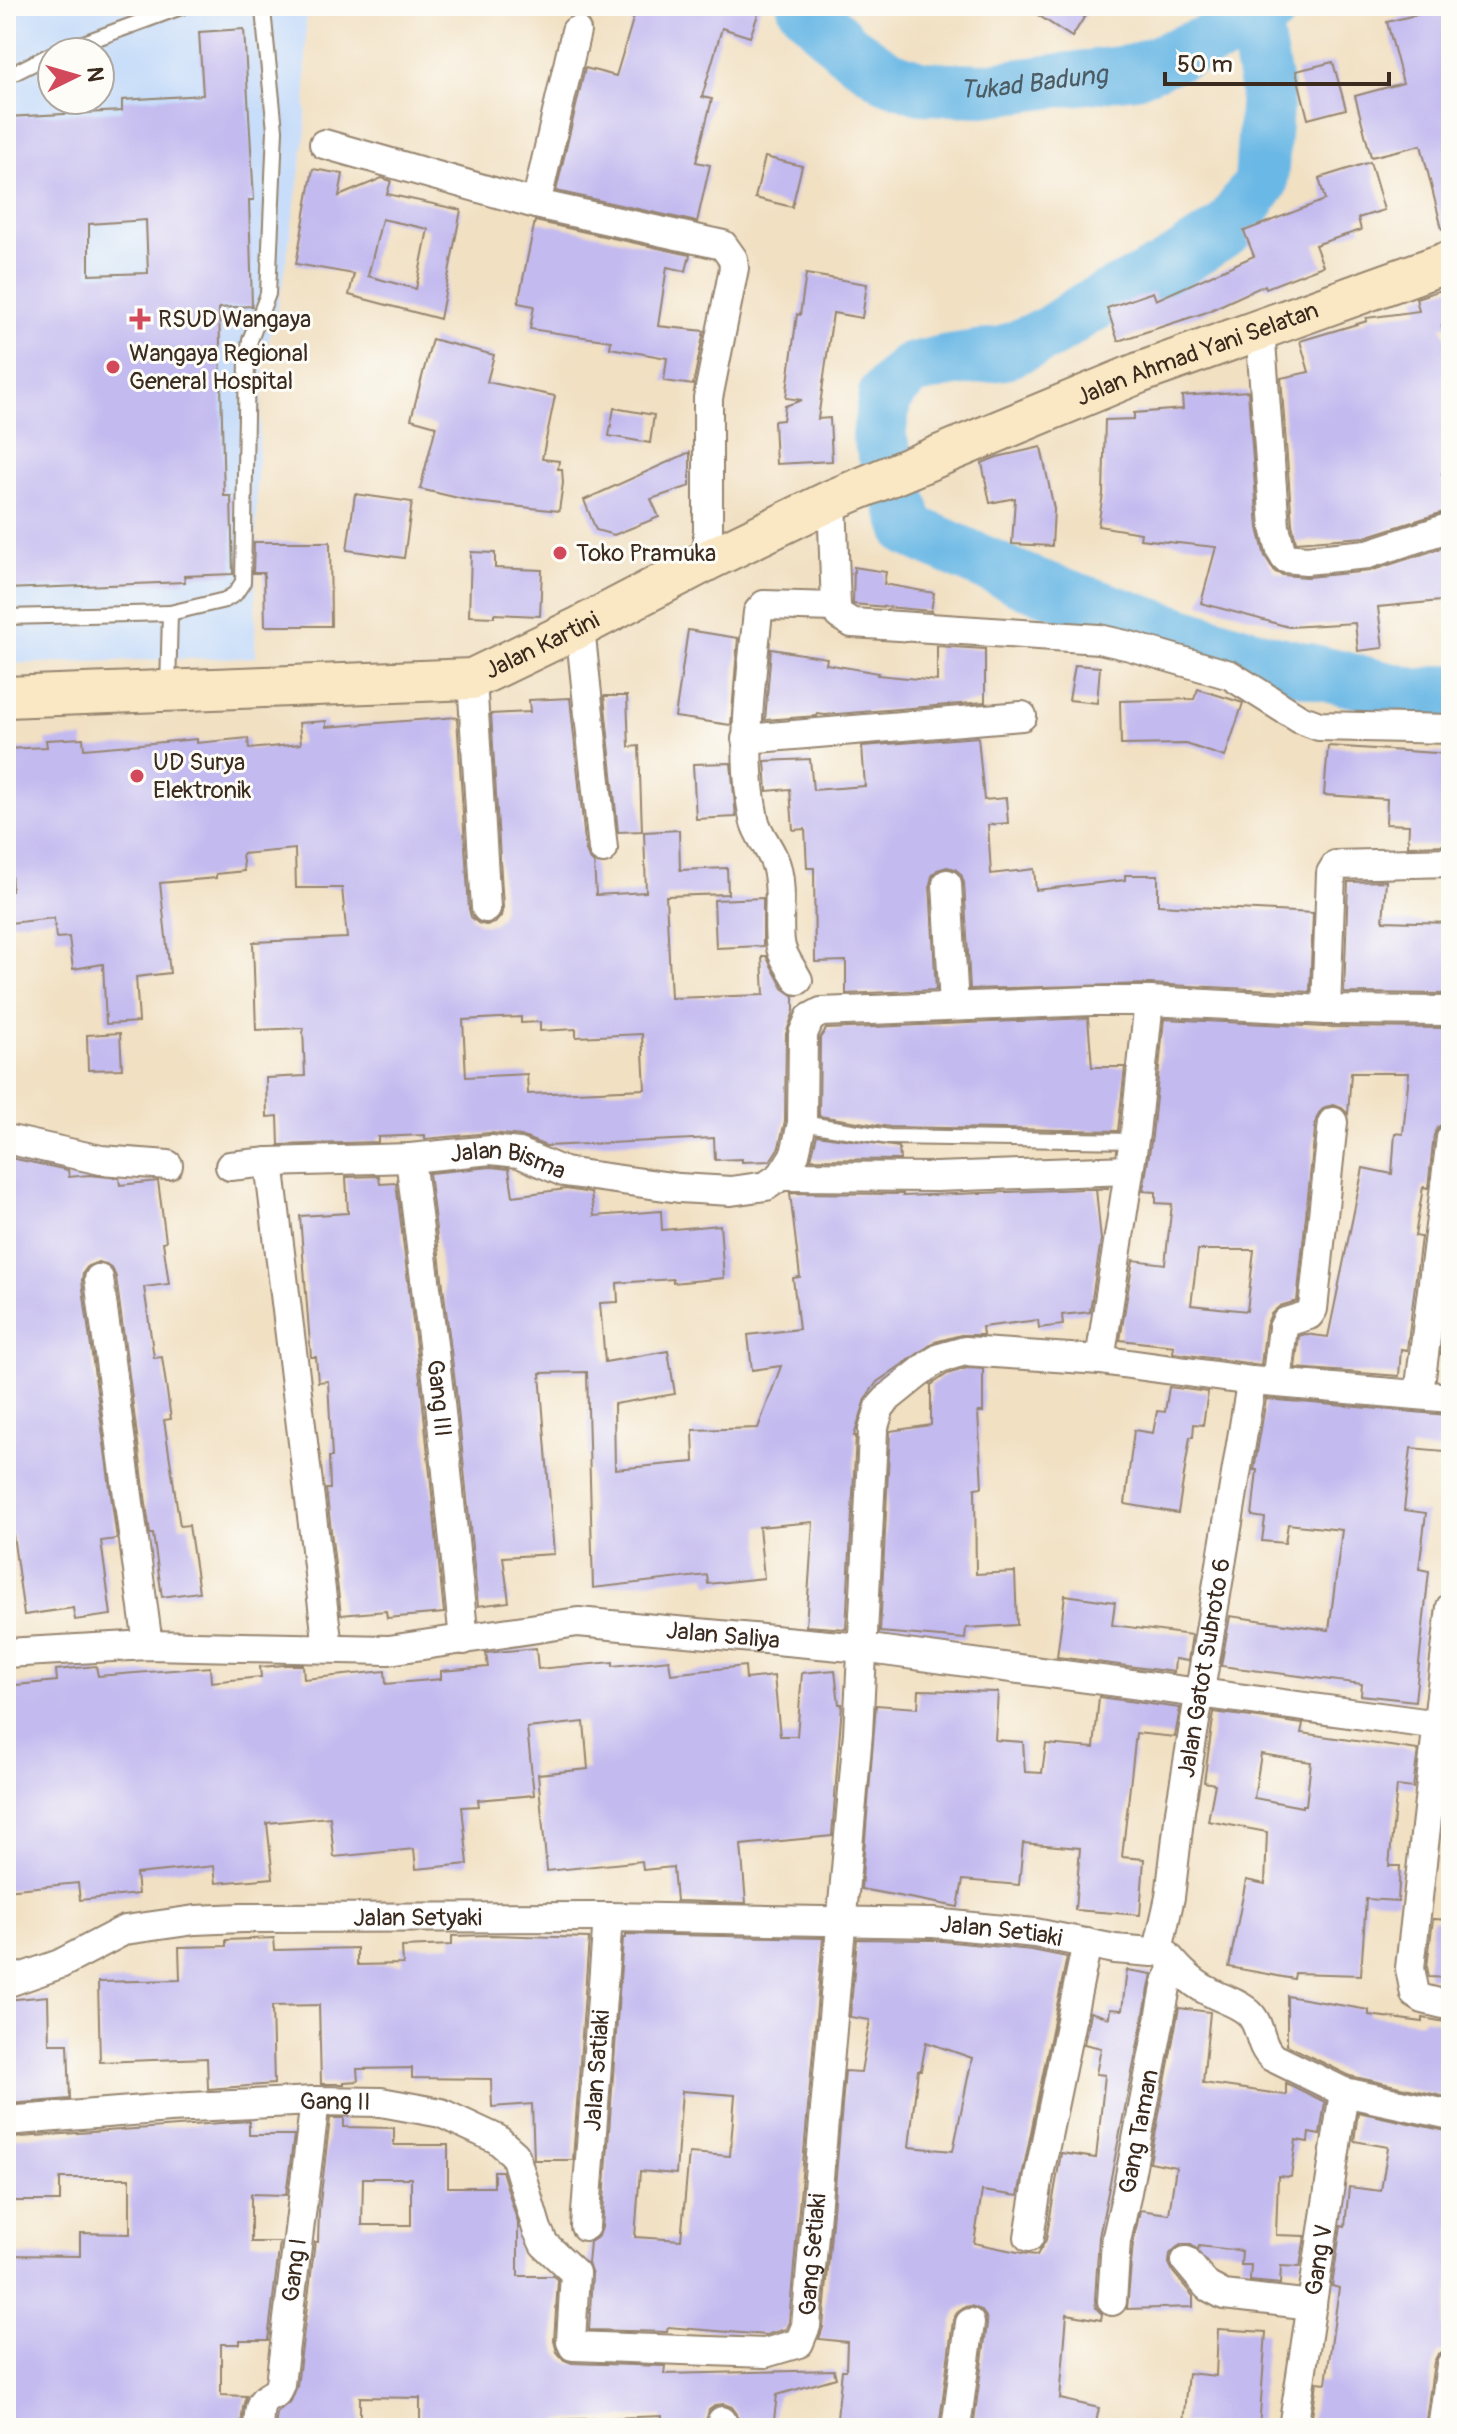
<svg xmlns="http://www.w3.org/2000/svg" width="1457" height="2434" font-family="Pangolin,sans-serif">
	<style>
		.built { fill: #c8ddf9; fill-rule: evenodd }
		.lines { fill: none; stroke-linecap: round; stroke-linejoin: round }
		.river { stroke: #6bb8e5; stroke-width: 54 }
		.building { fill: #c3baef; fill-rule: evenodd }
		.lane-casing { stroke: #968570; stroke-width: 18 }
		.street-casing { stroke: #968570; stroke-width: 32 }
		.secondary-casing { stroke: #968570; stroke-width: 44 }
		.lane { stroke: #fff; stroke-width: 14 }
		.street { stroke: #fff; stroke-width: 28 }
		.secondary { stroke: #fae7c3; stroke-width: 40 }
		.poi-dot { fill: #d1495b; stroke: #fdfcf7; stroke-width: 3 }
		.labels { text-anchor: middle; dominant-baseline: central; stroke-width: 6; stroke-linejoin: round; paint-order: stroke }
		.poi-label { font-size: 24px; fill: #3b2a1e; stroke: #fdfcf7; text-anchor: start }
		.street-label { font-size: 24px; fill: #3b2a1e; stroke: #fdfcf7 }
		.water-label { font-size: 26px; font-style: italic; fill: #4c5c64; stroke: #fdfcf7 }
	</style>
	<rect width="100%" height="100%" fill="#fdfcf7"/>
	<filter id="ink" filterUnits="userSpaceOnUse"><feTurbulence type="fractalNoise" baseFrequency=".0125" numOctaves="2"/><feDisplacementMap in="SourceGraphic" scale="16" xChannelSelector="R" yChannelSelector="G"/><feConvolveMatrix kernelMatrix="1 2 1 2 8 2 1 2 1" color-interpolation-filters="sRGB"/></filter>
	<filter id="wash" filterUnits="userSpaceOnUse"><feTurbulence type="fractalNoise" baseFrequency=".006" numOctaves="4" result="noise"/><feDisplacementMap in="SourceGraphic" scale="32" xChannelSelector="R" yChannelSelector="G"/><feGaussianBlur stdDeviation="1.8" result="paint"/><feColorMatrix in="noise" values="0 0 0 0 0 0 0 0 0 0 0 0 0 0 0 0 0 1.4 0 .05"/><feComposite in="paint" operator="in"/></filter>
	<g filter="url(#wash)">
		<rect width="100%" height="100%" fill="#f1e0c2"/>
		<path class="built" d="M6 6H306V131L283 283 265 355 257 472 255 657 6 664ZM52 52H100V100H52Z"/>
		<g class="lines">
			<g class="river">
				<path id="s1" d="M804 6 846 48 887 76 921 88 983 90 1135 71 1254 23 1274 6"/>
				<path d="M1254 23 1267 91 1261 183 1228 229 1164 270 1087 308 1049 333 1004 353 943 362 909 370 885 395 879 436 910 530 1027 582 1143 622 1266 660 1419 696 1451 691"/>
			</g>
		</g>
		<g id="blocks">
			<g class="building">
				<path d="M637 6H761L750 37 722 28 702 97 712 99 696 162 710 165 697 222 556 191 585 68 616 76Z"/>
				<path d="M1024 6H1091L1072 37Z"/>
				<path d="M1451 6V228L1442 229 1421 145 1371 157 1355 96 1403 83 1387 22Z"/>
				<path d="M244 29 254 200H249L252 306 219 308 224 496H231L233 574 184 576 185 582 6 589V117L122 111V100L203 95 199 32ZM146 220 148 273 89 275V224Z"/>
				<path d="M1333 62 1346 109 1308 119 1296 71Z"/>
				<path d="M765 157 802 166 792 207 755 198Z"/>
				<path d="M1370 162 1384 210 1358 218 1361 230 1315 245 1323 266 1266 288 1265 285 1204 313 1118 341 1107 308 1153 292 1156 300 1254 256 1244 231 1325 200 1319 178Z"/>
				<path d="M313 169 343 174 339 196 382 178 391 181 387 194 461 210 440 319 349 295 354 274 296 264ZM382 219 428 229 416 289 368 276Z"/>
				<path d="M535 221 690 255 686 271 667 267 658 326 704 331 693 385 664 381 667 358 610 348 611 341 530 329 534 306 518 303Z"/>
				<path d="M806 274 867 284 862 318 833 313 818 419 830 418 832 461 776 464 774 421 783 420 785 406 802 400 786 398 797 314 800 315Z"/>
				<path d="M1451 287V324L1442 326 1451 352V470L1442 473 1450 510 1365 537 1296 542 1292 524 1281 378 1309 372 1300 341 1367 321 1366 318 1419 311 1416 298Z"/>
				<path d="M432 339 494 355 487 382 555 396 542 459 559 461 558 469H562L563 483 559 511 475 502 420 489 436 426 411 419Z"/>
				<path d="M1248 391 1258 528 1265 556 1275 572 1283 575 1307 577 1370 571 1451 545V600L1378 607 1383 648 1358 651 1355 623 1289 627 1201 603 1216 547 1140 539 1141 533 1098 526 1103 494 1105 420 1134 419V413L1183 409 1182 396Z"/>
				<path d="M614 408 654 415 650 443 609 436Z"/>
				<path d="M1041 447 1054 509 1052 546 1012 544 1015 498 990 503 982 463 997 457Z"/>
				<path d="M690 452V486L651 499 659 517 614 535 596 530 584 500Z"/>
				<path d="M355 494 412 502 404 558 347 550Z"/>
				<path d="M254 542H330L331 626H265L264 573H253Z"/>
				<path d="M471 552 495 553V568L542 570 540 616 494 614V617L469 616Z"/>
				<path d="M854 567 886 572 884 584 934 593 931 611 853 604Z"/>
				<path d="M688 630 738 638 731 725 675 717Z"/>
				<path d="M937 646 985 649V702L825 715 818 714 817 716 765 720 771 649 827 658 826 664 878 673 877 675 937 681Z"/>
				<path d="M1075 665 1100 667 1097 703 1069 700Z"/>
				<path d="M1198 689 1243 703 1225 757 1186 744 1121 745 1120 701 1194 699Z"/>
				<path d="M604 696H627L629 747 639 746 642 831 618 832Z"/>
				<path d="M570 698 586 851 589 858 594 863 596 895 646 892 644 832 679 830 680 870 727 868 728 894 666 896 671 998 764 995 762 956H766L783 988 794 996V1011L786 1034 785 1121 779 1147 770 1161 742 1162V1159L715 1160 714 1138 546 1146 521 1136 490 1133 425 1139V1135L378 1137V1142L279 1145 278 1116 267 1117 266 1078 305 1076 303 1028 256 1030 253 942 347 938 342 888H296L295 849 242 854 244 871 216 874V878L160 883 170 973 136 977 139 1022 106 1024 103 964 73 969 69 937 56 938 54 918 10 923 6 893 12 891 8 803H6V749L47 747 46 740 83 738 84 749 197 739V743L248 738 249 749 301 744 299 723 326 721V727L457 717 469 909 471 917 478 923 486 925 495 923 501 916 503 907 491 714 530 712 529 700ZM521 1017V1023L540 1022V1031L576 1029V1037L642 1034 645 1089 528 1094 527 1074 466 1077 463 1020Z"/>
				<path d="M978 737 984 800 1006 798 1008 823 988 825 991 874 1034 869 1036 890 1125 880V875H1158V905L1313 913 1310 992 1149 984 970 989 964 883 961 874 955 869 947 867 937 870 932 876 930 884 936 990 846 994V961L815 962 814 868H807L805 829 793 830 790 789 767 791 765 761 810 759 813 790 865 786 862 746Z"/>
				<path d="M1328 746 1451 754V845L1408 846 1409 825 1386 824 1387 799 1324 795Z"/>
				<path d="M731 763 736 817 696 819 693 764Z"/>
				<path d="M1386 881 1383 921 1451 923V994L1344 993 1348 882Z"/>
				<path d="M763 898V946L716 948 714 900Z"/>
				<path d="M1088 1018 1092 1067H1125L1118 1131 890 1127 819 1116 820 1038 826 1029Z"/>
				<path d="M1164 1019 1325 1027 1451 1028V1080L1446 1122 1438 1127 1434 1135 1428 1188 1423 1187 1415 1236 1421 1237 1407 1350 1401 1349 1399 1376 1295 1368 1299 1336 1305 1334 1328 1337 1363 1168 1392 1174 1395 1133 1403 1134 1409 1073H1351L1348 1114 1342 1108 1334 1105 1325 1107 1319 1113 1316 1120 1297 1301 1280 1306 1271 1314 1266 1326 1261 1365 1173 1353 1174 1346 1120 1340 1133 1260 1165 1264 1172 1204 1156 1203V1192L1143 1191 1152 1136ZM1198 1250H1254L1247 1311 1191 1305Z"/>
				<path d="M120 1033 122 1069 88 1070 87 1035Z"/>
				<path d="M817 1135 899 1147 900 1160 811 1159Z"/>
				<path d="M6 1158H11L68 1170 69 1177 89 1175 119 1178 120 1185 158 1181 166 1241 163 1242 169 1284 144 1287 154 1358 162 1357 171 1419 164 1420 180 1526 189 1525 199 1592 162 1597 153 1534H150L116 1277 112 1268 106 1264 98 1262 88 1266 83 1273 82 1281 117 1539 101 1541 111 1615 75 1620 73 1608 24 1615 13 1535 6 1536Z"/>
				<path d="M491 1167 509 1169 513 1196 566 1189 591 1193 594 1216 661 1211 662 1230 720 1225 724 1278 673 1283V1279L617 1283 618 1302 600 1303 605 1362 668 1351 675 1394 614 1404 615 1469 694 1462 693 1430 758 1428 781 1366 752 1370 748 1335 799 1329 793 1278 800 1277 790 1193 903 1194V1196L1109 1188 1096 1189 1101 1240 1090 1312 1062 1315 1063 1325 1039 1328 1038 1320 982 1327 983 1335H961L935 1342 877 1382 867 1396 854 1436H856L855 1455 846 1629 806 1626 813 1522 759 1527 764 1578 708 1584 707 1575 593 1588 587 1372 540 1373 554 1554 503 1557 509 1602 478 1606 456 1391 429 1173Z"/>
				<path d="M379 1176 380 1184 396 1183 422 1395 444 1613 387 1618 386 1611 341 1615 326 1489H330L329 1457H332L328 1381 318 1382 316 1357H311L300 1216 348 1213 346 1177Z"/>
				<path d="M1451 1275V1356L1441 1354Z"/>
				<path d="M967 1368 983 1369V1412H978L982 1487 975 1488 976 1574 1015 1572 1017 1625 966 1628 965 1639 880 1632 890 1431 931 1425V1385L947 1374Z"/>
				<path d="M1169 1387 1208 1392 1203 1425 1194 1424 1193 1437H1190L1178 1513 1125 1504 1134 1430 1153 1433 1157 1411 1165 1412Z"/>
				<path d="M1266 1399 1448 1415 1444 1451 1411 1448 1404 1510 1426 1513 1419 1569 1429 1571 1415 1701 1361 1695 1362 1684 1221 1666 1230 1616 1329 1630 1342 1530 1288 1524 1285 1543 1262 1541 1265 1518 1252 1516 1257 1470H1254Z"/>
				<path d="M1065 1595 1115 1602 1112 1625 1192 1635 1188 1661 1175 1659 1174 1672 1057 1657Z"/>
				<path d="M536 1648 538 1669 613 1662V1666L669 1660 671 1674 745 1666 746 1679 774 1676 780 1736H797L802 1673 835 1670 839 1704H842L832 1836 741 1845 746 1903 676 1901 673 1867 643 1870 642 1861 547 1871 538 1774 588 1769 584 1722 527 1728 534 1795 478 1800 479 1806 462 1807 468 1864 416 1869 414 1849 334 1857 330 1817 267 1823 273 1878 216 1883 214 1866 136 1874 138 1894 80 1900 78 1883 6 1890V1686L57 1681 56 1670 96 1666 98 1676 210 1667 211 1682 261 1677 260 1667 285 1665H303L304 1679 385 1671 386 1684 441 1679V1671L488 1667 486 1653Z"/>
				<path d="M919 1690 998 1692 995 1740 1023 1742 1025 1772 1042 1773 1046 1744 1094 1748 1099 1697 1180 1708 1175 1737 1136 1733 1122 1857 1144 1859 1140 1915 1075 1910 1080 1848 1023 1843 1019 1885 963 1880 958 1907 861 1889 876 1705 918 1708Z"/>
				<path d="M1214 1712 1303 1724 1301 1733 1418 1750 1413 1788 1397 1786 1389 1866H1400L1398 1901 1366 1899 1361 1975 1295 1973 1294 1979 1229 1967 1246 1880 1265 1884 1267 1832 1208 1821 1215 1784 1204 1782ZM1261 1754 1311 1762 1306 1805H1302V1807L1254 1798Z"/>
				<path d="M1433 1919 1451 1920V1978L1429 1977 1427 1967Z"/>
				<path d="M626 1934 823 1938 789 2322 786 2329 766 2335 668 2327 667 2332 589 2330 592 2274 588 2263 590 2242 599 2236 602 2227 623 1938H626ZM682 2091 735 2095 730 2156 689 2153 681 2240 635 2237 640 2171 676 2174Z"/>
				<path d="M491 1935 589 1938 573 2160H534L532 2104 492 2107 491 2079 412 2078V2068L357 2069 358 2081 344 2082V2084H321L319 2005 272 2006 274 2084 208 2089 207 2058 100 2062 98 1982 180 1980 179 1947 226 1946V1940L274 1938 275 1950 357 1948V1965L403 1964 402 1947 452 1945V1936Z"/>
				<path d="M857 1939 932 1940 1032 1950 1067 1957 1018 2196 982 2191 974 2243 1027 2254 1037 2255 1046 2240 1061 2153 1096 2158 1105 2075 1096 2074 1101 2048 1084 2044 1090 2012 1109 2018 1110 2009 1122 2010 1127 1970 1152 1974 1099 2237 1095 2300 1096 2308 1102 2314 1101 2320 1067 2314 1060 2399 1099 2408 1095 2428H973L987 2324 986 2317 981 2310 971 2306 964 2307 957 2312 953 2321 939 2428H836L842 2370H846L847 2342 819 2339 823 2327 845 2071 861 2072 870 2020 850 2017ZM926 2042 972 2058 953 2151 909 2147 918 2070H921Z"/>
				<path d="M48 1996 49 2044H68L70 2099 9 2104 6 2000Z"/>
				<path d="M1287 1996 1369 2010V2015L1423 2022V2018L1451 2023V2098L1350 2076 1287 2045Z"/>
				<path d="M1179 2008 1210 2012 1203 2083 1286 2095V2083L1325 2102 1320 2135 1309 2133 1308 2142 1296 2140 1291 2177 1278 2176 1276 2235 1305 2236 1300 2267 1281 2266 1280 2284 1250 2281 1251 2265H1241L1242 2251 1199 2246 1198 2250 1191 2245 1182 2244 1176 2248 1170 2254 1169 2263 1173 2272 1193 2296V2307L1127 2309 1133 2243 1140 2210 1169 2214 1176 2167 1150 2162Z"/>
				<path d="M1358 2112 1451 2132V2280L1443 2326 1451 2327V2348L1438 2354 1434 2362 1425 2428H1347L1311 2423 1317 2382 1326 2383 1339 2288 1332 2286 1341 2225 1345 2226 1349 2187 1381 2191 1388 2147 1354 2141Z"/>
				<path d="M330 2118H344V2127L394 2128V2145H448V2187H494V2171H502L518 2223V2276H553L558 2280 554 2341 557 2352 564 2360 572 2363 665 2366 664 2374 834 2370 836 2378 777 2395 773 2428H738L737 2414 732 2407 724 2404 716 2405 709 2410 704 2428H662V2416L559 2420 558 2425 420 2428V2398L360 2397V2428L275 2427 277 2412 291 2401 297 2386 315 2242H318L319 2211ZM363 2178H411V2225H362Z"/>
				<path d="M249 2121V2135H294L286 2195 251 2194V2242H280L268 2340H240V2344H221V2395L246 2396 243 2407 241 2426 6 2427V2255L80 2256V2233L130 2234V2178H60V2201H6V2138Z"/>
				<path d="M1218 2329 1266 2332 1259 2428H1224L1183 2423 1188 2373 1216 2376Z"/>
			</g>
		</g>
	</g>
	<g filter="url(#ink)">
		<use href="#blocks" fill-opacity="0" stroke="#968570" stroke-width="2"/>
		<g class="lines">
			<g class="lane-casing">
				<g id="lane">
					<path d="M59 52 184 6"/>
					<path d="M6 77 52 54"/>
					<path d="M170 613 225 600 235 594 243 582 247 360 250 340 268 294 275 130 263 10 260 6"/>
					<path d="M6 617 170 613 168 689"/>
					<path d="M802 1123 889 1137 1134 1141"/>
				</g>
			</g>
			<g class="street-casing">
				<g id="street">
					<path d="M576 31 536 204 723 245 733 259 734 268 708 398V560"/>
					<path d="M324 144 536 204"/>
					<path d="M1260 329 1275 527 1281 551 1285 558 1306 560 1368 554 1451 527"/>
					<path d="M832 500 836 607 839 615 852 623 1099 639 1130 646 1230 675 1300 719 1319 726 1451 729"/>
					<path d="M580 627 603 849"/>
					<path d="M472 679 486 908"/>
					<path d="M746 739 1022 716"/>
					<path d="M947 884 954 1006"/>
					<path d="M798 980C792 968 781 956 780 942 777 917 783 893 777 869 773 850 758 837 754 819 740 751 751 681 758 612L764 605 836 607"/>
					<path d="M1326 1010 1331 873 1336 865 1451 862"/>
					<path d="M6 1139 101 1160 168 1165"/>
					<path id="s2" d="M410 1158 439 1393 464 1640"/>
					<path d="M269 1162 328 1648"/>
					<path id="s3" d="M230 1166 269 1162 410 1158 491 1150 519 1153 564 1172 679 1188 731 1191 766 1186 781 1176 795 1154 802 1123 803 1034 810 1018 821 1012 1092 1001H1149L1326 1010 1451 1011"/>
					<path d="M781 1176 936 1177 1129 1170"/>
					<path d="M99 1279 148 1645"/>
					<path d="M1100 1360 1135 1133 1149 1001"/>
					<path d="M1276 1382 1283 1328 1286 1322 1309 1315 1313 1309 1333 1122"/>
					<path d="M1419 1394 1451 1138"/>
					<path d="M1451 1607 1410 1968 1415 1994 1423 1999 1451 2006"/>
					<path id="s4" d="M6 1653 148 1645 389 1650 578 1622 862 1648 1439 1725"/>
					<path id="s5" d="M1159 1946 1170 1897 1180 1811 1250 1390"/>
					<path d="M1159 1946C1174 1964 1189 1982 1210 1992 1222 1999 1239 2003 1249 2013 1262 2025 1258 2045 1272 2057L1344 2092 1451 2115"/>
					<path id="s6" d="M6 1983 60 1964 125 1930 195 1920 242 1918 608 1917 933 1923 1035 1933 1115 1949 1152 1952 1159 1946"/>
					<path id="s7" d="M6 2121 169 2108 315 2101 381 2102 441 2113 497 2139 515 2155 537 2229 544 2244 575 2273 571 2341 573 2346 765 2353 799 2343 806 2326 858 1733 872 1456 873 1430 880 1407 889 1397 930 1364 940 1358 965 1351 1100 1360 1252 1381 1451 1398"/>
					<path id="s8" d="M585 2226 608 1917"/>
					<path d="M1029 2237 1039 2175 1087 1943"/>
					<path d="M1186 2261 1207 2286 1224 2295 1312 2305"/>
					<path id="s9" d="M1112 2301 1116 2241 1126 2197 1167 1982 1175 1966"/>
					<path id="s10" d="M258 2428C260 2410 256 2400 276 2393L280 2384 315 2101"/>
					<path d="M721 2428 722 2421"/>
					<path d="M956 2428 970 2323"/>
					<path id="s11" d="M1293 2428 1344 2092"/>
					<path d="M1442 2428 1451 2365"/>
				</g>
			</g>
			<g class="secondary-casing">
				<g id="secondary">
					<path id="s12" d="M6 697 472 679 580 627 708 560 832 500 1139 373 1451 261"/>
				</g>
			</g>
			<use href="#lane" class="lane"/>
			<use href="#street" class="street"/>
			<use href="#secondary" class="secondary"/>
		</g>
	</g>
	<g class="poi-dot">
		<path d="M136 307h8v8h8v8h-8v8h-8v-8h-8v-8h8z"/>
		<circle cx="113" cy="367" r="8"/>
		<circle cx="560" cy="553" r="8"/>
		<circle cx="137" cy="776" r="8"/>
	</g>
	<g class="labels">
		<g class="poi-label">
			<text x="158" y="319">RSUD Wangaya</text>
			<text x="129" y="353">Wangaya Regional<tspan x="129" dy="28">General Hospital</tspan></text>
			<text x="576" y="553">Toko Pramuka</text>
			<text x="153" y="762">UD Surya<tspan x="153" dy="28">Elektronik</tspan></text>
		</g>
		<g class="street-label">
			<text stroke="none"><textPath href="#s12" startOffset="1262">Jalan Ahmad Yani Selatan</textPath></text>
			<text stroke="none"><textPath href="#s12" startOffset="544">Jalan Kartini</textPath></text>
			<text stroke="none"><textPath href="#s3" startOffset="280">Jalan Bisma</textPath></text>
			<text stroke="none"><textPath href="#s2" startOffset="242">Gang III</textPath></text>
			<text stroke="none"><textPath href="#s4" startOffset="720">Jalan Saliya</textPath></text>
			<text stroke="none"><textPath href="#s5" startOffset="282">Jalan Gatot Subroto 6</textPath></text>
			<text stroke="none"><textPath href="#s6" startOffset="424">Jalan Setyaki</textPath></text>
			<text stroke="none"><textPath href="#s6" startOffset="1008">Jalan Setiaki</textPath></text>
			<text stroke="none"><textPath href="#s8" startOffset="156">Jalan Satiaki</textPath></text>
			<text stroke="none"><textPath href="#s7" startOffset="330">Gang II</textPath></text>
			<text stroke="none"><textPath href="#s9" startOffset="172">Gang Taman</textPath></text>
			<text stroke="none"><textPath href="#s7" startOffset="1050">Gang Setiaki</textPath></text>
			<text stroke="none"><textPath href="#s11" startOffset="170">Gang V</textPath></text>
			<text stroke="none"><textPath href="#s10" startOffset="168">Gang I</textPath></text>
		</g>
		<g class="water-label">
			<text stroke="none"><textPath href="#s1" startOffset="258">Tukad Badung</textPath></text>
		</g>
	</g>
	<rect width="1457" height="2434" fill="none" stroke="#fdfcf7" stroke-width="32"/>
	<g transform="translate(76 76) rotate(85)"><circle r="38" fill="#fdfcf7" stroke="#afa8a0" stroke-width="2"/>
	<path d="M0-6L14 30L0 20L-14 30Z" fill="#d1495b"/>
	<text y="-12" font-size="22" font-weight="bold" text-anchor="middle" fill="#3b2a1e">N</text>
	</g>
	<path d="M1165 72v12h224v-12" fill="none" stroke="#3b2a1e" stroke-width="4"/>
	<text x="1177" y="72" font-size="24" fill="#3b2a1e" stroke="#fdfcf7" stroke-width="6" paint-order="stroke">50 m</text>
</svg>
